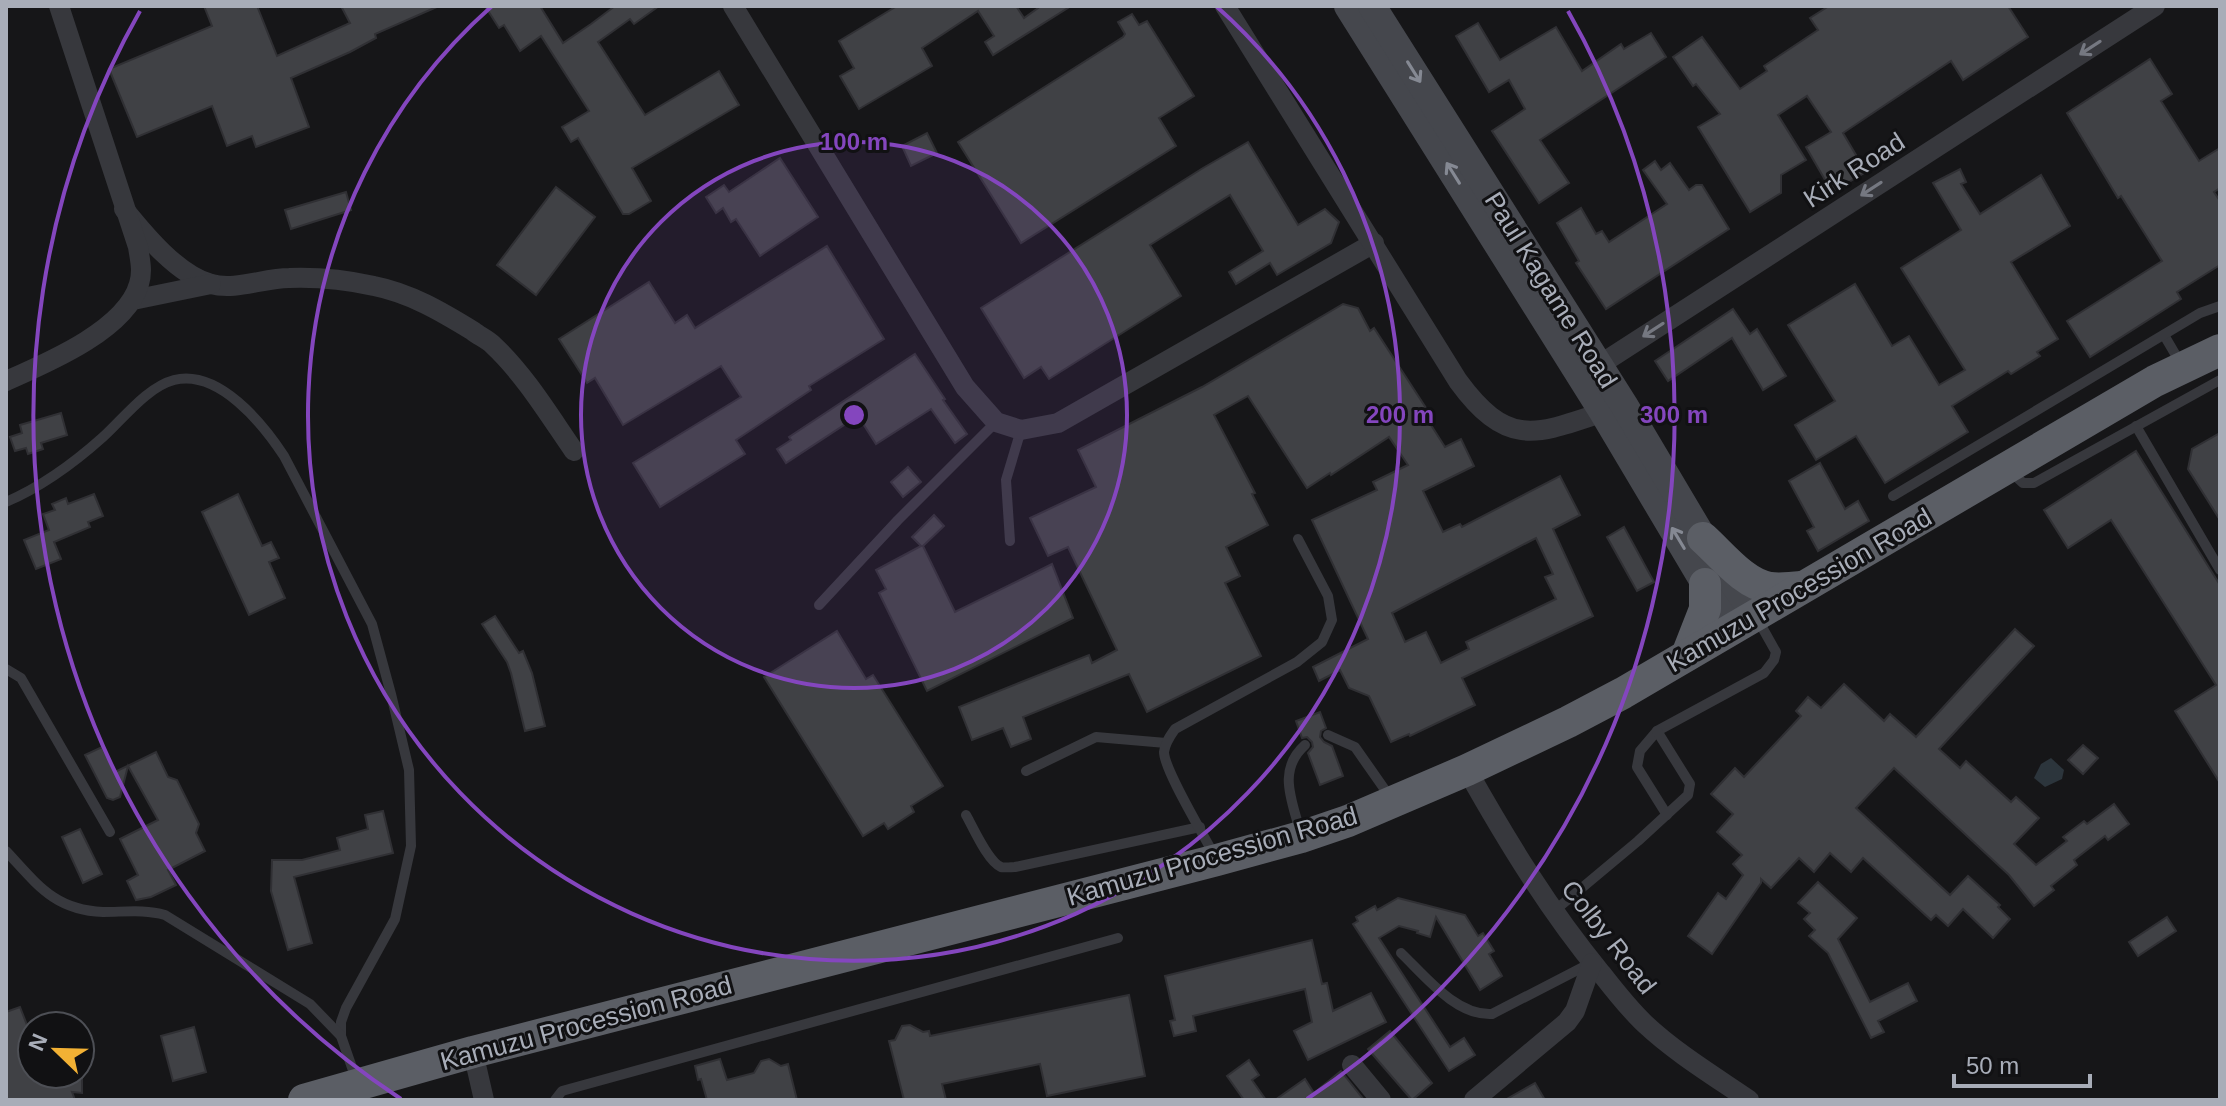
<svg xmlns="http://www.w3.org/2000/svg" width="2226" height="1106" font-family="Arial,sans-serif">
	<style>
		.water { fill: #2c353c }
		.building { fill: #404145; stroke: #303034; stroke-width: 2; fill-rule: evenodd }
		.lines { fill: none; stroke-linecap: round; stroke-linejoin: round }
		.service { stroke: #37383d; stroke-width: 10 }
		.minor { stroke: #37383d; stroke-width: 20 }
		.secondary { stroke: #45474d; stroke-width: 28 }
		.trunk { stroke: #5b5e65; stroke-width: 32 }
		.oneway { stroke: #757881 }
		.oneway2 { stroke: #858993 }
		.ring { fill: none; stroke: #8446be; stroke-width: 4 }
		.labels { text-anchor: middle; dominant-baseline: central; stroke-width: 6; stroke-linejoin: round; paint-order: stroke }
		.street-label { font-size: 26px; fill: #a8adb8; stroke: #111113 }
		.centre { fill: #8446be; stroke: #111113; stroke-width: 4 }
		.ring-label { font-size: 24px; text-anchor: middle; font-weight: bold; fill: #8446be; stroke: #111113; stroke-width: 6; stroke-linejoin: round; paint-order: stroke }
	</style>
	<rect width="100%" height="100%" fill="#161618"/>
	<path class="water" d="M2051 758 2064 770 2062 779 2045 787 2034 778 2041 764Z"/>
	<g class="building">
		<path d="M204 6H257L277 56 350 23 341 6H439L375 34 376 38 350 52 291 78 309 127 256 147 252 136 227 146 212 106 137 137 109 69 212 26Z"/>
		<path d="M485 6H540L563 43 591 24 615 6H659L634 24 630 19 598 42 645 115 719 71 739 105 632 168 651 201 629 214H623L578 138 571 142 562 127 589 111 541 36 520 51 504 25 499 28Z"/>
		<path d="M897 6H1016L1024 18 1041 6H1071L993 55 985 42 994 36 978 11 922 48 932 66 859 109 840 76 854 68 839 41Z"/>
		<path d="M1829 6H2008L2028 37 1963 80 1951 61 1843 133 1866 172 1832 192 1806 147 1831 132 1807 96 1778 115 1806 160 1781 175V193L1750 212 1698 127 1720 114 1696 84 1693 86 1673 57 1702 37 1740 89 1767 71 1764 66 1818 30 1810 18Z"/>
		<path d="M1132 14 1139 25 1147 21 1194 96 1159 118 1176 146 1021 243 958 142 1123 37 1125 34 1118 22Z"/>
		<path d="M1478 23 1500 60 1556 27 1582 71 1621 44 1624 49 1651 33 1666 57 1540 140 1569 183 1539 203 1492 131 1525 109 1509 80 1489 92 1456 36Z"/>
		<path d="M2150 59 2172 94 2161 101 2199 161 2220 148V188L2214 192 2220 201V265L2177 292 2181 299 2090 357 2067 321 2162 261 2121 196 2118 198 2067 113Z"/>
		<path d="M927 133 937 153 911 166 902 146Z"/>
		<path d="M1248 142 1298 225 1325 209 1339 222 1331 243 1277 275 1270 263 1236 284 1229 272 1263 251 1230 195 1150 245 1181 296 1049 379 1041 367 1024 378 981 308 1203 168Z"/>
		<path d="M780 158 818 217 760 256 736 219 731 222 723 208 716 213 706 197 724 185 729 192Z"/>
		<path d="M1655 161 1661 170 1670 163 1689 190 1696 185H1702L1729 229 1606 309 1576 263 1579 261 1557 223 1581 208 1596 234 1602 231 1609 242 1667 204 1643 170Z"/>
		<path d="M1960 169 1966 182 1961 184 1980 214 2041 175 2070 226 2011 262 2058 339 2037 352 2040 356 2011 374 2008 371 1952 406 1968 432 1885 483 1856 436 1816 460 1795 425 1835 401 1788 325 1855 284 1892 346 1909 336 1939 385 1965 370 1901 268 1961 230 1933 183Z"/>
		<path d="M556 187 595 217 536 295 497 265Z"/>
		<path d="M346 192 351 210 291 229 285 210Z"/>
		<path d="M827 246 884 339 809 386 811 390 736 440 745 454 660 507 633 463 741 397 721 366 623 425 595 378 587 383 559 339 649 282 675 323 687 315 695 328Z"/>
		<path d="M1343 304 1358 308 1370 331 1374 328 1428 411 1424 414 1445 447 1461 439 1474 466 1423 491 1443 532 1460 524 1462 527 1560 476 1580 515 1553 529 1593 616 1462 678 1475 705 1410 736 1409 734 1391 742 1369 696 1349 688 1340 670 1319 681 1313 667 1368 639 1312 520 1377 490 1373 482 1408 465 1389 437 1331 475 1330 473 1307 488 1248 396 1214 415 1255 493 1252 494 1268 525 1226 547 1240 576 1225 583 1261 656 1147 712 1129 674 1023 717 1031 739 1011 747 1003 728 972 740 959 707 1089 655 1092 663 1117 650 1068 547 1048 556 1030 518 1096 487 1078 450 1202 387ZM1536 538 1553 574 1545 577 1556 599 1466 642 1469 649 1441 663 1426 632 1405 642 1392 613Z"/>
		<path d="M1733 309 1750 334 1757 329 1786 376 1763 390 1732 338 1668 381 1655 361Z"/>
		<path d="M915 354 945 399 943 400 967 434 955 443 931 409 876 444 858 416 786 463 777 449 791 440 789 437Z"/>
		<path d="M61 413 67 435 41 443 43 449 28 454 26 448 15 451 10 437 22 433 20 425Z"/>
		<path d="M2220 433V520L2188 469 2192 449Z"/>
		<path d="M2136 451 2220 585V783L2175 711 2216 685 2111 520 2068 548 2044 510Z"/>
		<path d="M1820 463 1845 509 1858 501 1869 521 1818 551 1807 531 1814 527 1789 481Z"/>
		<path d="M908 467 921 482 903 497 891 482Z"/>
		<path d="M94 494 103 516 88 522 90 527 54 542 61 559 36 569 24 540 49 530 43 514 55 510 52 504 66 498 68 504Z"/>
		<path d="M238 494 262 546 271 542 279 558 269 562 285 598 249 615 202 512Z"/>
		<path d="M934 515 944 526 923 546 955 612 1052 564 1073 618 927 691 879 593 886 589 876 570 921 546 912 537Z"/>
		<path d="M1624 527 1654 582 1637 591 1607 537Z"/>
		<path d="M495 616 519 653 523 651 532 673 545 726 525 731 511 673 507 662 482 624Z"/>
		<path d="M2015 629 2034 646 1939 749 1960 768 1966 761 2011 802 2016 797 2039 818 2014 844 2036 865 2067 841 2063 837 2084 821 2087 824 2114 804 2129 824 2108 840 2105 836 2074 860 2077 865 2051 886 2054 890 2034 906 2009 875 1894 768 1856 808 1950 895 1968 876 2000 905 1998 907 2010 919 1993 938 1963 909 1948 926 1936 915 1931 920 1863 858 1851 872 1830 853 1814 872 1799 858 1771 888 1761 879V883L1712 954 1688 936 1718 893 1726 899 1743 875 1733 864 1742 855 1717 832 1733 814 1711 794 1735 768 1744 777 1801 716 1796 711 1808 697 1821 708 1844 684 1884 721 1890 714 1916 737Z"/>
		<path d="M837 631 866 679 873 675 943 786 911 806 914 812 888 829 884 823 863 836 764 677Z"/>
		<path d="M1320 712 1326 728 1321 731 1320 737 1324 742 1332 746 1343 776 1320 785 1308 753 1313 747 1312 742 1307 737 1302 738 1296 721Z"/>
		<path d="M2083 745 2098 758 2083 774 2068 760Z"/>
		<path d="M102 747 115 772 156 752 168 777 177 780 199 824 196 833 205 851 168 870 176 885 151 897 136 900 127 881 138 875 120 839 158 820 128 766 120 797 113 800 107 798 85 755Z"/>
		<path d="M383 811 393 853 294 877 312 943 288 950 271 891 272 860H302L340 850 337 838 368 829 365 815Z"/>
		<path d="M80 829 102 874 83 883 62 837Z"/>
		<path d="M1818 882 1857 918 1838 939 1870 1002 1908 983 1917 1001 1878 1021 1884 1032 1871 1038 1828 953 1809 936 1815 930 1804 919 1810 913 1798 903Z"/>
		<path d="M1398 898 1465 915 1478 936 1483 933 1494 951 1489 954 1502 976 1480 990 1436 917 1430 937 1417 933 1418 931 1399 926 1379 938 1450 1047 1464 1038 1475 1055 1449 1071 1353 924 1358 921 1356 917 1375 906 1377 910Z"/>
		<path d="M2167 917 2176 931 2138 956 2129 942Z"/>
		<path d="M1312 940 1322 984 1327 983 1333 1011 1371 993 1386 1022 1308 1060 1294 1031 1312 1022 1305 989 1193 1016 1196 1031 1174 1036 1170 1021 1175 1020 1165 976Z"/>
		<path d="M1129 995 1145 1076 1047 1096 1040 1064 942 1084 946 1100H904L889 1041 895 1040 902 1026 910 1025 923 1032 929 1031 930 1036Z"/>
		<path d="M20 1007 32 1038V1074H46V1077H82V1093L72 1092 75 1100H6V1012Z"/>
		<path d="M194 1027 206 1072 173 1081 161 1036Z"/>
		<path d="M1390 1031 1432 1083 1412 1100 1368 1049Z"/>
		<path d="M720 1059 727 1080 754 1073 761 1061 769 1059 781 1066 788 1064 797 1100H707L701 1079 698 1080 695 1066Z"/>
		<path d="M1249 1060 1259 1075 1252 1080 1266 1100H1244L1227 1076Z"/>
		<path d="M1341 1071 1364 1100H1275L1305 1079 1314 1093Z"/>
		<path d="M1535 1083 1545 1100H1505Z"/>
	</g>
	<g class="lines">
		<g class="service">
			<path d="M2164 335 2181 364"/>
			<path d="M2136 426 2220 570"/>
			<path d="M2011 472 2023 483H2034L2220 380"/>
			<path d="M1893 496 2200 313 2220 306"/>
			<path d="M6 502C41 487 74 463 103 437 123 419 147 387 174 380 219 369 263 424 284 456L372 624 391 694 409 770 411 846 395 919 346 1008 341 1022V1036"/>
			<path d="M1010 541 1006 480 1021 430"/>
			<path d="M819 605 898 520 996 422"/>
			<path d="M6 669 21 678 110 832"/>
			<path d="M1328 735 1355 747 1390 797"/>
			<path d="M1026 771 1096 737 1166 743"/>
			<path d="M966 815C973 827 988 862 1001 867 1003 868 1012 867 1015 867L1200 827"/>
			<path d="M1667 815 1637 767 1640 751 1657 731 1764 673 1774 660 1776 652 1758 620"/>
			<path d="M1301 835C1293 802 1276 771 1305 745"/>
			<path d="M6 851C37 884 54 910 103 912 124 912 145 909 165 915L310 1004 341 1036 356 1079"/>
			<path d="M1214 855C1204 835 1164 770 1164 752 1165 743 1170 736 1175 729L1297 662 1322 642 1332 620 1328 596 1298 539"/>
			<path d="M1553 912 1638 841 1688 795 1690 784 1657 731"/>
			<path d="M1401 953C1425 976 1456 1016 1492 1014L1591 963"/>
			<path d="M555 1100 562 1091 1118 938"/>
		</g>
		<g class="minor">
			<path d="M733 6 965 387 996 422 1021 430 1058 423 1374 243"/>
			<path d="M1225 6 1458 381C1510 452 1539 433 1613 409"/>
			<path d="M124 209C145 235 178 275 211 284 235 291 264 278 289 278 317 277 347 280 374 286 410 293 442 312 473 331 479 336 487 339 493 345 525 375 549 415 574 451"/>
			<path d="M133 300 211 284"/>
			<path d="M1587 373 2155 6"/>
			<path d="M6 381C47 363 126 330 139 284 143 271 140 260 138 247L59 6"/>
			<path d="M1467 770C1507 841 1549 910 1601 973 1615 991 1629 1009 1645 1024 1676 1053 1714 1076 1749 1100"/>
			<path d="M473 1052 484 1100"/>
			<path d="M1352 1065 1381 1100"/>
			<path d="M1474 1100 1567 1022 1575 1011 1592 963"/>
		</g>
		<g class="secondary">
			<path d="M1348 6 1603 412 1732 629"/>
			<path d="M1372 6 1624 405 1703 538 1755 615"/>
		</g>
		<g class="trunk">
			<path d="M1703 538C1722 555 1744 584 1770 588 1780 589 1792 588 1802 587"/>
			<path d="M1687 655 1705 609V584"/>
			<path d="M304 1100 473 1052 1217 860 1301 837 1348 821 1467 770 1568 722 1623 693 2155 381 2220 350"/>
		</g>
	</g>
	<defs><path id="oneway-shaft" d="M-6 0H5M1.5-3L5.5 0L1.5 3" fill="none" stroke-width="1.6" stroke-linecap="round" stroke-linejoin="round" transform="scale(2)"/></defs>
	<g class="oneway">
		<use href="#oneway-shaft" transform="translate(2090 48) rotate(147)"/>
		<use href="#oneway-shaft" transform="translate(1871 189) rotate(147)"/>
		<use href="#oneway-shaft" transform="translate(1653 330) rotate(147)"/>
	</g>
	<g class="oneway2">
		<use href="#oneway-shaft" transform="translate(1414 72) rotate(58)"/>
		<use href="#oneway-shaft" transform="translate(1453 173) rotate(-122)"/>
		<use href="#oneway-shaft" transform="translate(1678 538) rotate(-121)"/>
	</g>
	<circle cx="854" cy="415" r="273" fill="#8446be" fill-opacity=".12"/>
	<g class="ring">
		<circle cx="854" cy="415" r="273"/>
		<path d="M1216 6A546 546 0 1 1 492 6"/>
		<path d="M401 1099A820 820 0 0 1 140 11M1568 11A820 820 0 0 1 1307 1099"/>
	</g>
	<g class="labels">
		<g class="street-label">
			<text transform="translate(1854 170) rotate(-33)">Kirk Road</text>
			<text transform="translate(1551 290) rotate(58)">Paul Kagame Road</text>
			<text transform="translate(1799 590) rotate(-30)">Kamuzu Procession Road</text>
			<text transform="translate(1212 856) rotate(-16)">Kamuzu Procession Road</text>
			<text transform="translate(1609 937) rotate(52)">Colby Road</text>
			<text transform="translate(586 1023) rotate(-15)">Kamuzu Procession Road</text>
		</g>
	</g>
	<circle cx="854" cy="415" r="12" class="centre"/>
	<g class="ring-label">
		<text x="854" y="150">100 m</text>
		<text x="1400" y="423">200 m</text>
		<text x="1674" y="423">300 m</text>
	</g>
	<rect width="2226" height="1106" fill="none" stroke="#a8adb8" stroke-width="16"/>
	<g transform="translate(56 1050) rotate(293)"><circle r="38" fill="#111113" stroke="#4d4f55" stroke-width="2"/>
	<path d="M0-6L14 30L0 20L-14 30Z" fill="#f2b134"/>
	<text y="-12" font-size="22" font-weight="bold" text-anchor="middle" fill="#a8adb8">N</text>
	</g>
	<path d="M1954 1074v12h136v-12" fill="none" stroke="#a8adb8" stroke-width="4"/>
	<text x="1966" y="1074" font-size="24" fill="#a8adb8" stroke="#111113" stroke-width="6" paint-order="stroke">50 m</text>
</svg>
